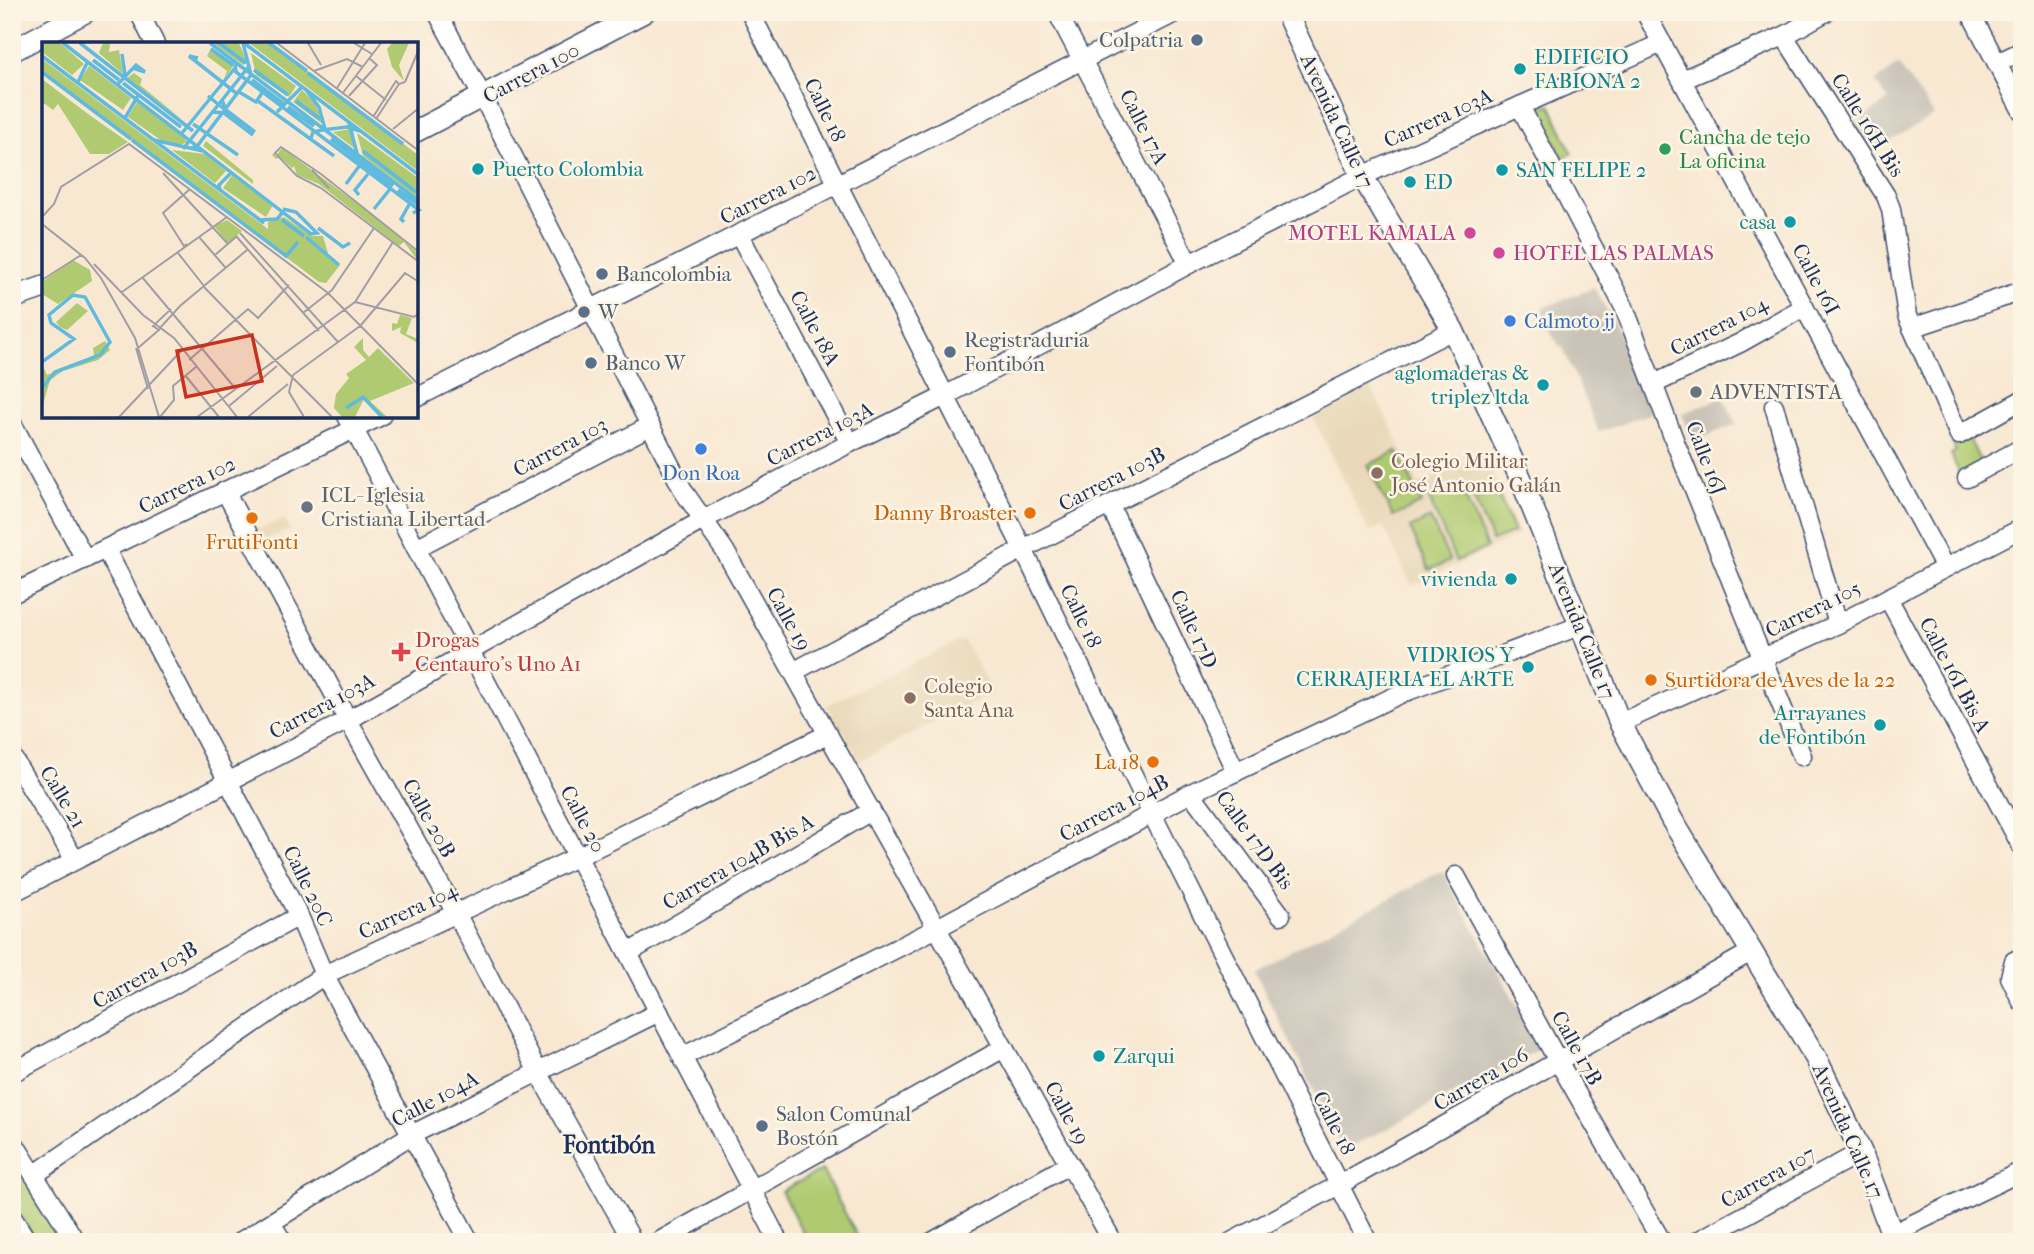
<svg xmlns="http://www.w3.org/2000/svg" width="2034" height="1254" font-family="'IM FELL French Canon',serif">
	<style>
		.built { fill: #e9d9ba }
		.industrial { fill: #c9c3b8 }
		.green { fill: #afca70; stroke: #657c67; stroke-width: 2 }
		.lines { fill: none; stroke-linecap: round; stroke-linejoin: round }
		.minor-casing { stroke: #3c4b6f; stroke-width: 21 }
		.major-casing { stroke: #3c4b6f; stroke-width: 24 }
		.minor { stroke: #fff; stroke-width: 18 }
		.major { stroke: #fff; stroke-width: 21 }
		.service-dot { fill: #5c6f8a; stroke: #fcf5e5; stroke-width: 2.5 }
		.culture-dot { fill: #0f9aa8; stroke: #fcf5e5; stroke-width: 2.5 }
		.leisure-dot { fill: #2e9e5b; stroke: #fcf5e5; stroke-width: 2.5 }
		.hotel-dot { fill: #d1479c; stroke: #fcf5e5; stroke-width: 2.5 }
		.shop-dot { fill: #3f7fe0; stroke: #fcf5e5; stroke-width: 2.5 }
		.worship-dot { fill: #6b7280; stroke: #fcf5e5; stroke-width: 2.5 }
		.education-dot { fill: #8d6e63; stroke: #fcf5e5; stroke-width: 2.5 }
		.food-dot { fill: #e8710a; stroke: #fcf5e5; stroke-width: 2.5 }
		.health-dot { fill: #e0444e; stroke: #fcf5e5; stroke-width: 2.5 }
		.labels { text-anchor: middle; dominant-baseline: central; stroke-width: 5; stroke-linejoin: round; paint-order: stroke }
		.service-label { font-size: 21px; fill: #4e5e75; stroke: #fcf5e5; text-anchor: start }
		.culture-label { font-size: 21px; fill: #0d838f; stroke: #fcf5e5; text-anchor: start }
		.street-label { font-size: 21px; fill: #1b2f5e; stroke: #fcf5e5 }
		.leisure-label { font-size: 21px; fill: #27864d; stroke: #fcf5e5; text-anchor: start }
		.hotel-label { font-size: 21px; fill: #b23c85; stroke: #fcf5e5; text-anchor: end }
		.shop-label { font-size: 21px; fill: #366cbe; stroke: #fcf5e5; text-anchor: start }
		.worship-label { font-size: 21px; fill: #5b616d; stroke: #fcf5e5; text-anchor: start }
		.education-label { font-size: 21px; fill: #785e54; stroke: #fcf5e5; text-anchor: start }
		.food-label { font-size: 21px; fill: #c56008; stroke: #fcf5e5; text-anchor: end }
		.health-label { font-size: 21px; fill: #be3a42; stroke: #fcf5e5; text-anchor: start }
		.quarter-label { font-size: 24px; font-weight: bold; fill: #1b2f5e; stroke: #fcf5e5 }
		.inset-river { fill: none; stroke: #60badd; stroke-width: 3.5 }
		.inset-road { fill: none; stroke: #a09ea4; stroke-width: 2 }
		.view { fill: #c8321e; fill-opacity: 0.15; stroke: #c8321e; stroke-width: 3.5 }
		.inset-edge { fill: none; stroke: #1b2f5e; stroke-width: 3.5 }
	</style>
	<rect width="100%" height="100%" fill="#fcf5e5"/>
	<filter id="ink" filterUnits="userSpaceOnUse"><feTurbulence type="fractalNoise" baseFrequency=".0143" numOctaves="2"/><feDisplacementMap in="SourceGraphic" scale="14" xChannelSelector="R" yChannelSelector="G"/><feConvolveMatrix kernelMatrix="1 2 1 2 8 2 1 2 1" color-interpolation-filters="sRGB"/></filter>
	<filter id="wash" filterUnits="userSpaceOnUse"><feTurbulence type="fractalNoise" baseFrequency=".00686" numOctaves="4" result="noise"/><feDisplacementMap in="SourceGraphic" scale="28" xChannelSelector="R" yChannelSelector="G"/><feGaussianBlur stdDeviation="1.57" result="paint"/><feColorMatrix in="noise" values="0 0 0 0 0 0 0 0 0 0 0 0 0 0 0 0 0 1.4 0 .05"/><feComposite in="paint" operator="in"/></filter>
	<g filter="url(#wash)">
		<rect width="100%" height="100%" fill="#f8e8d2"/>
		<g class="built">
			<path d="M1368 381 1419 484 1483 454 1519 535 1412 586 1383 526 1369 532 1309 409Z"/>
			<path d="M285 519 290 530 259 541 254 531Z"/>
			<path d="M963 639 992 692 859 761 827 705Z"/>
		</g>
		<g class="industrial">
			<path d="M1899 65 1934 115 1873 151 1854 125 1889 100 1875 82Z"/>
			<path d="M1594 288 1615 325 1651 413 1599 432 1562 346 1560 347 1545 324 1542 308Z"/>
			<path d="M1723 397 1737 424 1693 441 1682 414Z"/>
			<path d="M1442 871 1541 1048 1344 1151 1254 970Z"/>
		</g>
		<g class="green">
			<path d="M1550 104 1572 153 1562 158 1540 108Z"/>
			<path d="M1966 432 1984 469 1962 480 1951 454 1956 451 1950 439Z"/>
			<path d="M1397 451 1422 503 1393 517 1368 465Z"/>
			<path d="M1460 485 1487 548 1456 561 1429 499Z"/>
			<path d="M1496 490 1514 532 1492 541 1474 499Z"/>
			<path d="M1430 518 1450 561 1429 570 1410 528Z"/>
			<path d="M12 1156 66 1242H37L12 1203Z"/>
			<path d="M822 1170 860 1241 858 1242H808L781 1191Z"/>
		</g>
	</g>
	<g filter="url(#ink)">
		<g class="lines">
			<g class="minor-casing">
				<g id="minor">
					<path d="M139 12 155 44"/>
					<path d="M437 12 489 109 684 492 725 551 1113 1242"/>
					<path d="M750 12 1023 549 1152 814 1368 1242"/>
					<path d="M1057 12 1189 264"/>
					<path d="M1645 12 1945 568"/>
					<path d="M1970 12 2022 111"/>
					<path d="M1784 36 1886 196 1891 209 1907 316 1959 435 2022 400"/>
					<path d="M1997 63 2022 51"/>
					<path d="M1682 80 1784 36 1826 12"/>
					<path d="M1520 106 1624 307 1675 442 1802 756"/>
					<path d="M739 234 850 443"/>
					<path d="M1912 328 2022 291"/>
					<path d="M1654 384 1740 343 1804 307"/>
					<path d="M416 398 1177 12"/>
					<path d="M1774 406 1838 624"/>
					<path d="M347 416 779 1242"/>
					<path d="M12 423 85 559"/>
					<path d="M1967 478 2022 448"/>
					<path d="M225 491 348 720 456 913 538 1072 633 1242"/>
					<path d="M1110 506 1236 772"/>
					<path d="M416 548 650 426"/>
					<path d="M106 550 299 916 324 975 470 1242"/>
					<path d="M12 594 381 416"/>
					<path d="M1888 598 2022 847"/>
					<path d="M793 672 1023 549 1453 330"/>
					<path d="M1620 723 1838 624 2022 528"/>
					<path d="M12 757 75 860"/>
					<path d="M1191 793 1281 915"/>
					<path d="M1456 876 1558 1061 1662 1242"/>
					<path d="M12 893 348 720 703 520 850 443 945 396 1189 264 1362 176 1662 43"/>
					<path d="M628 953 871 811"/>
					<path d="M2022 957 2014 961 2010 977 2022 1002"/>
					<path d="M682 1057 937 928 1191 793 1400 694 1579 626"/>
					<path d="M12 1073 299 916"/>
					<path d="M12 1140 76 1242"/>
					<path d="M34 1175 324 975 577 857 828 734"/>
					<path d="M12 1217 28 1242"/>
					<path d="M271 1223 283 1242"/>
					<path d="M1892 1234 2022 1171"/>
					<path d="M240 1242 411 1135 659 1012"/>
					<path d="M658 1242 1004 1048"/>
					<path d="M932 1242 1070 1164"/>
					<path d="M1231 1242 1339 1185 1751 952"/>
					<path d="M1696 1242 1861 1152"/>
				</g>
			</g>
			<g class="major-casing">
				<g id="major">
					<path d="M1286 12 1362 176 1453 330 1520 477 1620 723 1672 820 1816 1058 1861 1152 1895 1242"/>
					<path d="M12 51 85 12"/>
					<path d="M416 131 644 12"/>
					<path d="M12 298 44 287"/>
				</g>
			</g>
			<use href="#minor" class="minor"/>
			<use href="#major" class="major"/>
		</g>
	</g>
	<g class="service-dot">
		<circle cx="1197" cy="40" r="7"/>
		<circle cx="602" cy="274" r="7"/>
		<circle cx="584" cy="312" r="7"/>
		<circle cx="950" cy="352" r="7"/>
		<circle cx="591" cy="363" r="7"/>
		<circle cx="762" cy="1126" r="7"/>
	</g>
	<g class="culture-dot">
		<circle cx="1520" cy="69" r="7"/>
		<circle cx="478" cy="169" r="7"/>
		<circle cx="1502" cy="170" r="7"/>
		<circle cx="1410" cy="182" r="7"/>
		<circle cx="1790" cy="222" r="7"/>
		<circle cx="1543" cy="385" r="7"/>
		<circle cx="1511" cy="579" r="7"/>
		<circle cx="1528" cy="667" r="7"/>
		<circle cx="1880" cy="725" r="7"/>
		<circle cx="1099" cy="1056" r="7"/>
	</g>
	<circle class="leisure-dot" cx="1665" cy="149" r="7"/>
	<g class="hotel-dot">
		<circle cx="1470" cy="233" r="7"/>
		<circle cx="1499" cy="253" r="7"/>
	</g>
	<g class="shop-dot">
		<circle cx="1510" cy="321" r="7"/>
		<circle cx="701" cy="449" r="7"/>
	</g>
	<g class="worship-dot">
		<circle cx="1696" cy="392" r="7"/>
		<circle cx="307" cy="507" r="7"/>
	</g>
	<g class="education-dot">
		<circle cx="1377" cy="473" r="7"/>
		<circle cx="910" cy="698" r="7"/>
	</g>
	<g class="food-dot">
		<circle cx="1030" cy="513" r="7"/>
		<circle cx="252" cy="518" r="7"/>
		<circle cx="1651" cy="680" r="7"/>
		<circle cx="1153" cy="762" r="7"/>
	</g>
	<path class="health-dot" d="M397.5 641.5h7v7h7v7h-7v7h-7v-7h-7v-7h7z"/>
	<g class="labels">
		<g class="service-label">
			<text x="1183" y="40" text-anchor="end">Colpatria</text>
			<text x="616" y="274">Bancolombia</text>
			<text x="598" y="312">W</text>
			<text x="964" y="340">Registraduria<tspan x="964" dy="24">Fontibón</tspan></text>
			<text x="605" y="363">Banco W</text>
			<text x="776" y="1114">Salon Comunal<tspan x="776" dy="24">Bostón</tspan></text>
		</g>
		<g class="culture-label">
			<text x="1534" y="57">EDIFICIO<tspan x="1534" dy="24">FABIONA 2</tspan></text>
			<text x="492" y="169">Puerto Colombia</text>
			<text x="1516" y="170">SAN FELIPE 2</text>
			<text x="1424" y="182">ED</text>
			<text x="1776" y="222" text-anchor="end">casa</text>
			<text x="1529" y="373" text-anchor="end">aglomaderas &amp;<tspan x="1529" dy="24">triplez ltda</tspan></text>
			<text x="1497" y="579" text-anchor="end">vivienda</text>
			<text x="1514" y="655" text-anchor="end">VIDRIOS Y<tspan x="1514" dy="24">CERRAJERIA EL ARTE</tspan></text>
			<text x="1866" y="713" text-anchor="end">Arrayanes<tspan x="1866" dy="24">de Fontibón</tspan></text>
			<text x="1113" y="1056">Zarqui</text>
		</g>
		<g class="street-label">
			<text transform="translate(531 73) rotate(-28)">Carrera 100</text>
			<text transform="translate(825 110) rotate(64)">Calle 18</text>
			<text transform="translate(1438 118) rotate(-24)">Carrera 103A</text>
			<text transform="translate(1337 121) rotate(65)">Avenida Calle 17</text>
			<text transform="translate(1868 125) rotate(58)">Calle 16H Bis</text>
			<text transform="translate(1144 127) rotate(63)">Calle 17A</text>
			<text transform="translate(768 195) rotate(-27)">Carrera 102</text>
			<text transform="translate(1816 279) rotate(62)">Calle 16I</text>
			<text transform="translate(1719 326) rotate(-27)">Carrera 104</text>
			<text transform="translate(815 328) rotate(62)">Calle 18A</text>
			<text transform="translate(820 434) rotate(-27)">Carrera 103A</text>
			<text transform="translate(560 447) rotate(-28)">Carrera 103</text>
			<text transform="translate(1706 458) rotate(69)">Calle 16J</text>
			<text transform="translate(1112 479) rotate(-27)">Carrera 103B</text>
			<text transform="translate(187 485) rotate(-26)">Carrera 102</text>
			<text transform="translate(1813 609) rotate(-26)">Carrera 105</text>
			<text transform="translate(1081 616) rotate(64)">Calle 18</text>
			<text transform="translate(789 619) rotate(61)">Calle 19</text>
			<text transform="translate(1194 629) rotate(65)">Calle 17D</text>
			<text transform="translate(1582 631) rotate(68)">Avenida Calle 17</text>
			<text transform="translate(1955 675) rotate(62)">Calle 16I Bis A</text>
			<text transform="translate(322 706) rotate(-28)">Carrera 103A</text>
			<text transform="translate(63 797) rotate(59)">Calle 21</text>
			<text transform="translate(1114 808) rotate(-28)">Carrera 104B</text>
			<text transform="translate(429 818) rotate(61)">Calle 20B</text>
			<text transform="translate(583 819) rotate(62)">Calle 20</text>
			<text transform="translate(1255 840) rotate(54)">Calle 17D Bis</text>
			<text transform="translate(738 862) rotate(-30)">Carrera 104B Bis A</text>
			<text transform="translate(308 886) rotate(64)">Calle 20C</text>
			<text transform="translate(408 911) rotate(-25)">Carrera 104</text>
			<text transform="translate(145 975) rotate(-29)">Carrera 103B</text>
			<text transform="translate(1577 1048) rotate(61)">Calle 17B</text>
			<text transform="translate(1481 1079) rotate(-30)">Carrera 106</text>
			<text transform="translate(435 1099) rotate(-28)">Calle 104A</text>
			<text transform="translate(1067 1113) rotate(61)">Calle 19</text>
			<text transform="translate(1334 1123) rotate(63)">Calle 18</text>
			<text transform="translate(1848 1131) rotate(66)">Avenida Calle 17</text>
			<text transform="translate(1768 1177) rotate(-29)">Carrera 107</text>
		</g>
		<g class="leisure-label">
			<text x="1679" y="137">Cancha de tejo<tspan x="1679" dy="24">La oficina</tspan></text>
		</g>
		<g class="hotel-label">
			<text x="1456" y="233">MOTEL KAMALA</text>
			<text x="1513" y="253" text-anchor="start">HOTEL LAS PALMAS</text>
		</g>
		<g class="shop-label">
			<text x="1524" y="321">Calmoto jj</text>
			<text x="701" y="473" text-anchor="middle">Don Roa</text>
		</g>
		<g class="worship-label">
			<text x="1710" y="392">ADVENTISTA</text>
			<text x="321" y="495">ICL- Iglesia<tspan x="321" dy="24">Cristiana Libertad</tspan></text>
		</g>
		<g class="education-label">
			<text x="1391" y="461">Colegio Militar<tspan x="1391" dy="24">José Antonio Galán</tspan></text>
			<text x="924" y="686">Colegio<tspan x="924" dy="24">Santa Ana</tspan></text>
		</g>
		<g class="food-label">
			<text x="1016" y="513">Danny Broaster</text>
			<text x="252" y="542" text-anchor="middle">FrutiFonti</text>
			<text x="1665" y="680" text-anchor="start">Surtidora de Aves de la 22</text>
			<text x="1139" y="762">La 18</text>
		</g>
		<g class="health-label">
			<text x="415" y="640">Drogas<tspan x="415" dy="24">Centauro's Uno A1</tspan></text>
		</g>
		<g class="quarter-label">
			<text x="609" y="1145">Fontibón</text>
		</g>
	</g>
	<g transform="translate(42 42)">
		<rect width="376" height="376" fill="#f8e8d2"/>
		<path d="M0 1H18L42 22 30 33 0 10ZM61 1H68L67 10 77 8 81 32 57 11ZM171 1H197L205 20 201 23ZM207 1H229L247 15 376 113V129ZM350 1H367L357 23 362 39 350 25 345 7ZM169 6 192 23 182 37 185 29 165 14ZM209 11 254 44 247 55 214 33ZM0 17 226 187V180L242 175 270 194H281L287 215 298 223 284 241 277 240 0 31ZM47 24 89 56 81 68 38 38ZM92 31 100 37 98 43 142 79 85 36ZM0 37 46 72 86 100 67 112H48L16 62 11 68 0 60ZM260 48 273 61 282 83 251 60ZM95 60 140 93 145 100 138 103 120 99 86 75ZM309 87 312 94V106L291 90ZM315 91 376 136V156L321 114ZM164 99 211 138V142L161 104ZM240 106 332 174 376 211V219L362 200 357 204 277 142 255 133 252 124 250 126 238 115 234 117 230 113 233 110V115ZM130 108 163 112 184 129 173 141ZM191 132 231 163 224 175 181 146ZM185 178 200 189 186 201 172 184ZM31 218 48 228 50 239 16 262 0 252V240ZM35 261 46 269 25 288 18 285 14 280ZM358 273 370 276 364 292 376 297V301L358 291 359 285 350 289V281L355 282ZM321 296V308L327 315 336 306 372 341 328 359 345 375 337 373 323 355 313 375H300L292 366 294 352 307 336 304 332 324 318 312 305ZM63 299 68 308 56 318 21 329 8 338 0 366V322L5 333 52 314 51 306Z" fill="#afca70"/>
		<path class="inset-river" d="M21 1 269 192 275 191 254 170 241 167M38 1 151 89M168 1 377 159M177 1 204 21M202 1 377 133M227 1 265 29M169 7 191 23M80 12 83 33M0 14 222 181M156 16 147 14 194 51M51 18 77 38M193 22 194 30 377 168 371 171M212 28 246 53M0 30 89 97M266 31 361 102M210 38 242 62M36 40 45 21M81 41 139 85M76 42 94 23 103 30 91 26M264 48 277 65 283 87M197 50 214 60 220 51M166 54 212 91M180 58 184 68 213 90M216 59 292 114M254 59 278 77M246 65 272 84M171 70 182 71 211 93M235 70 260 45M83 76 97 52M151 82 196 113M140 91 193 26M269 96 271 90 280 88 305 85 318 89M289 97 351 144M90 98 244 214 256 200M112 98 161 109M141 107 208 23M148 107 156 103 209 33 201 1M321 109 374 150M304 142 318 123 307 81M178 148 177 143 190 130M356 148 377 163M317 153 313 148 326 132M332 167 348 147M217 178 235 177 241 170M240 178 262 194M362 180 359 177 368 161M276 186 301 205 308 201M264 195 297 223M0 320 32 297 9 281 7 273 31 253 43 255 68 300 58 313 13 330 0 346M304 366 321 355 340 375"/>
		<path class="inset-road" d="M235 1 377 109M266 1 279 23M312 1 330 12M272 29 305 17 321 25M314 34 344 58M363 40 377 7M295 46 323 1M300 52 339 1M307 54 335 23 327 16M331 75 354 39 357 42M334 77 357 42 363 40M351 87 377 66M270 128 287 146M121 131 186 202M0 175 12 162 19 145 87 102 286 251 377 343M0 182 43 216 59 236 93 296 117 375M198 191 296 300M194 194 277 289M157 195 183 225M145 202 142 204 121 171 148 147M377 210 279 132 239 105 233 111 255 134 279 146 377 220M136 211 162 244M173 213 195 194M52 222 101 273 132 296 195 375M100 235 193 346M0 238 39 213M161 244 232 317M80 250 185 175M313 260 372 275 377 271M261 271 290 248 332 186M319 283 363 231 377 240M118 286 138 264 205 208M117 288 111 284 129 267M94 306 106 347M96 306 118 287M232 317 290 375M147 318 206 267 216 276 247 243M143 333 177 375M180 357 313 260 351 200M187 364 235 324M77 375 140 308M118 375 132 358 131 344 154 325M155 375 180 357M206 375 246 342M262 375 247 350 251 333 318 284"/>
		<path class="view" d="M210 293 220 339 144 355 135 309Z"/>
		<rect width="376" height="376" class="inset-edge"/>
	</g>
	<rect width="2034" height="1254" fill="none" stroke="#fcf5e5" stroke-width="42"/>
</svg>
